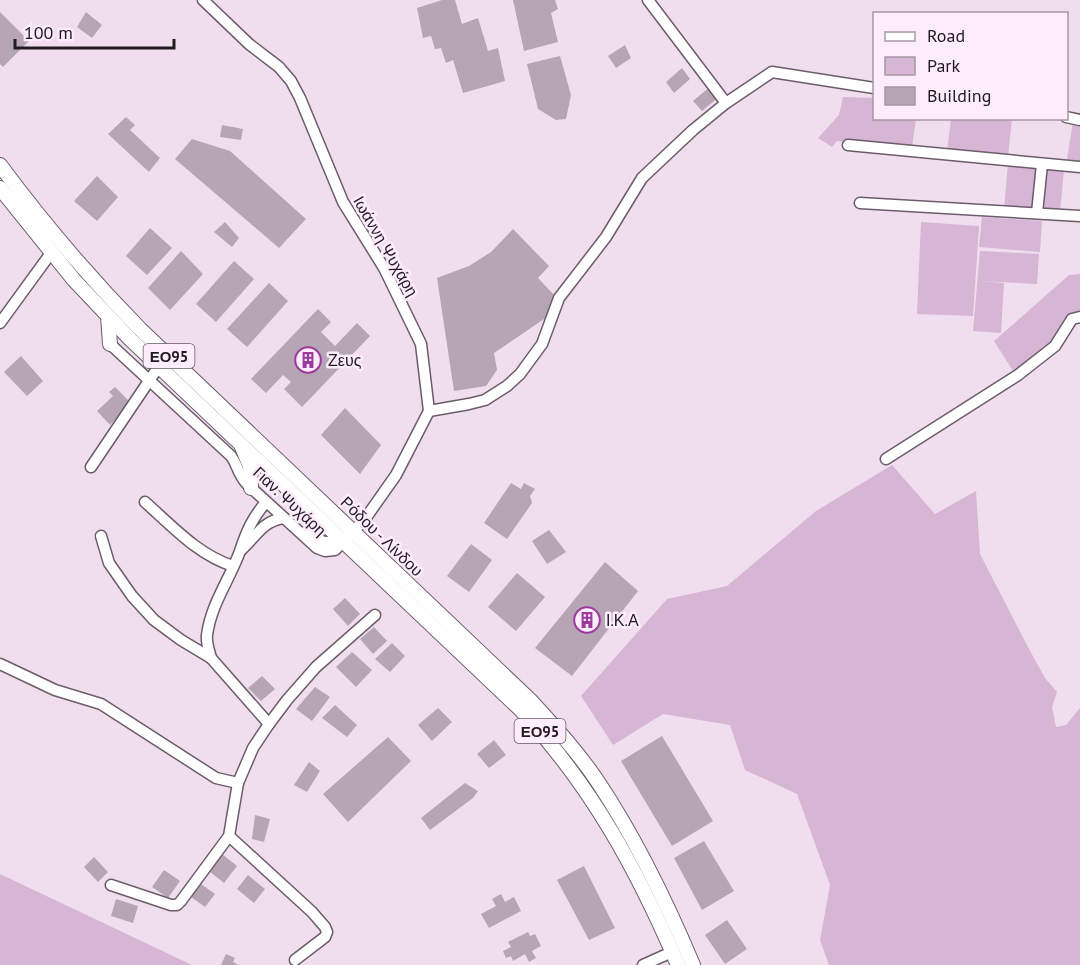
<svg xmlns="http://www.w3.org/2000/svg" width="1080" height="965" font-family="'PT Sans',sans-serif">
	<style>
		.green { fill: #d7b5d5 }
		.building { fill: #b6a5b5 }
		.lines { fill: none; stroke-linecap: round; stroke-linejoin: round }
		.minor-casing { stroke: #6c5c6b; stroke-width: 13 }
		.major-casing { stroke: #6c5c6b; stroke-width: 16 }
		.minor { stroke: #fff; stroke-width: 10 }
		.major { stroke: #fff; stroke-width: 14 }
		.labels { text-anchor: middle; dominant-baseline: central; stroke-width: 5; stroke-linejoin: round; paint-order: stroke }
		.shield { fill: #fdecfc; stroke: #635962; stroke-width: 1.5 }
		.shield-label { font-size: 15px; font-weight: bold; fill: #211a20 }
		.street-label { font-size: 16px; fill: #211a20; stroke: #fdecfc }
		.poi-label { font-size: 16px; fill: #211a20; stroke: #fdecfc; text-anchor: start }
	</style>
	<rect width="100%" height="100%" fill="#f0deef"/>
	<g class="green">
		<path d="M843 97 874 98V118L916 119 912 148 837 141 832 147 818 138 839 115Z"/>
		<path d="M951 119H1012L1008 157 947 151Z"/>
		<path d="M1073 121 1080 123V162L1067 160Z"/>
		<path d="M1008 163 1064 169 1060 212 1004 209Z"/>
		<path d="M982 217 1042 221 1040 252 979 247Z"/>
		<path d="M921 222 979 226 973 316 917 314Z"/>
		<path d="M980 251 1039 254 1037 284 980 281 1004 283 1001 333 973 331Z"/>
		<path d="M1080 274V314L1053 343 1015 374 994 341 1069 275Z"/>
		<path d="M892 465 935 514 976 491 980 554 1029 649 1045 678 1057 692 1052 707 1056 727 1066 725 1080 708V965H829L820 940 830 885 797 794 745 770 730 725 663 714 613 745 581 696 667 599 727 586 816 511Z"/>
		<path d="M0 874 192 965H0Z"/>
	</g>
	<g class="building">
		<path d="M442 0H455L462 24 478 18 488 51 498 48 505 81 463 93 453 60 446 63 441 48 435 49 431 36 423 38 417 8Z"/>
		<path d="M513 0H555L558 9 551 13 558 42 524 51Z"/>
		<path d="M0 12 29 41 3 67 0 64Z"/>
		<path d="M86 12 102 25 92 38 77 27Z"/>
		<path d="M625 45 631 58 616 68 608 56Z"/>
		<path d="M560 56 571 95 566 119 556 120 538 109 527 64Z"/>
		<path d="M682 68 690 79 674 93 666 82Z"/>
		<path d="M711 86 719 97 702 111 693 101Z"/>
		<path d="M126 117 135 125 130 130 160 158 149 172 108 134Z"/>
		<path d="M222 125 243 129 241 140 220 137Z"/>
		<path d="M192 139 230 151 306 219 279 248 175 159Z"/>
		<path d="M97 176 118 197 97 221 74 201Z"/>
		<path d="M225 222 239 238 232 247 214 232Z"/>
		<path d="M150 228 172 248 147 275 126 256Z"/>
		<path d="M513 229 549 266 538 278 554 295 547 317 494 353 497 370 486 386 454 391 437 278 469 266 491 252Z"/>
		<path d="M181 251 203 274 170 310 148 288Z"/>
		<path d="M234 261 254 279 216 322 196 304Z"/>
		<path d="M269 283 288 301 247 347 227 329Z"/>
		<path d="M318 309 331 322 321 332 335 346 357 323 370 336 302 407 284 389 291 382 283 375 266 393 251 379Z"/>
		<path d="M21 356 43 381 27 396 4 372Z"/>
		<path d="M115 387 131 403 110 425 97 411 113 396 109 392Z"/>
		<path d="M345 408 381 445 360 474 321 435Z"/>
		<path d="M511 483 521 489 524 483 535 489 530 496 532 503 507 539 484 523Z"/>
		<path d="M549 530 566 552 547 564 532 541Z"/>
		<path d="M471 544 492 560 469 592 447 576Z"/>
		<path d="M605 562 638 591 572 676 535 648Z"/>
		<path d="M517 573 545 597 516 631 488 607Z"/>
		<path d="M345 598 360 614 348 626 333 609Z"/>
		<path d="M374 627 387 641 373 654 360 639Z"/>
		<path d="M392 643 405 656 390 672 375 659Z"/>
		<path d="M352 652 372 670 356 687 336 667Z"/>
		<path d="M262 676 275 689 261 701 248 688Z"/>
		<path d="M315 687 330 697 312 721 296 709Z"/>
		<path d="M335 705 357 725 347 737 322 718Z"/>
		<path d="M438 708 452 722 432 741 418 725Z"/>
		<path d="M662 736 713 821 672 846 621 761Z"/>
		<path d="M388 737 411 761 348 822 323 794Z"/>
		<path d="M494 740 506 755 489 768 477 754Z"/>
		<path d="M309 762 320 771 307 792 294 785Z"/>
		<path d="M465 783 478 791 473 798 430 830 421 818Z"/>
		<path d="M255 815 270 819 264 842 252 839Z"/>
		<path d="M704 841 734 891 702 910 674 858Z"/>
		<path d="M222 854 237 866 224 883 209 871Z"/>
		<path d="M94 857 108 872 98 882 84 867Z"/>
		<path d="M584 866 615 928 589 940 557 880Z"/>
		<path d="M164 870 180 881 168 898 152 887Z"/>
		<path d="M248 875 265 889 254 903 237 889Z"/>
		<path d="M201 884 215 894 205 907 191 897Z"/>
		<path d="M501 894 505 902 514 897 521 911 489 928 481 914 496 906 492 899Z"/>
		<path d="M116 899 138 906 133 923 111 916Z"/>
		<path d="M727 920 747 949 725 964 705 935Z"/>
		<path d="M528 932 530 936 535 934 541 946 532 951 536 958 529 962 525 954 513 961 511 956 506 958 503 951 511 947 508 942Z"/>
		<path d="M226 954 235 958 233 962 239 965H221Z"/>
	</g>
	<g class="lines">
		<g class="minor-casing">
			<g id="minor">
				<path d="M648 0 726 103"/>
				<path d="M1066 117 1080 120"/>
				<path d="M848 145 1080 167"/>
				<path d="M860 203 1080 216"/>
				<path d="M1037 213 1042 164"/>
				<path d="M0 323 51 253"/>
				<path d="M110 344 231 456C238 465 237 473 247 484L317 548 325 551 335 550 365 519 396 475 429 411 421 344 384 268 343 202 300 98 291 81 279 67 249 44 203 0"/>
				<path d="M429 411 469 404 485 400 507 386 520 374 542 344 559 298 606 237 642 178 693 130 726 103 772 72 874 88"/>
				<path d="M886 459 1018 375 1055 346 1072 319 1080 317"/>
				<path d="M91 467 159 366"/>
				<path d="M145 502C172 526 198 555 233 566"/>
				<path d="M266 502C252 519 247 530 240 551 230 579 211 604 207 635 206 643 209 650 211 658L269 724"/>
				<path d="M307 534 324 542 344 541"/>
				<path d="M101 536 109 563 132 596 154 620 181 640 211 658"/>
				<path d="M241 550C256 537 262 521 284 518"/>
				<path d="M0 664 55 690 101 704 216 778 238 783"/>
				<path d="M229 836 312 912 325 927 327 932 325 937 295 960"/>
				<path d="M111 885 171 905H177L181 901 229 836 238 783 253 748 269 724 287 700 316 667 375 615"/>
				<path d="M643 965 672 952"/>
			</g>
		</g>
		<g class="major-casing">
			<g id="major">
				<path d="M0 165C43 223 89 277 140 329L530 700C554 726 578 752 598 782 636 839 666 901 693 965"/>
				<path d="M0 188 74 280 130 339 521 710C592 787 637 869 678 965"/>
				<path d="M108 316 110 344"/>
				<path d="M242 447 250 466 251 488"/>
			</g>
		</g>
		<use href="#minor" class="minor"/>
		<use href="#major" class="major"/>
	</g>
	<defs>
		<g id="building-ring" transform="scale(1.35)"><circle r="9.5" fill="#fdecfc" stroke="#9d389d" stroke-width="1.5"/><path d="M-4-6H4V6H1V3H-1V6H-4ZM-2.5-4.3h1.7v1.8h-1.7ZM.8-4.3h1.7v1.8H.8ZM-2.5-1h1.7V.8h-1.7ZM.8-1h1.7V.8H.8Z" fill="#9d389d"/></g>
	</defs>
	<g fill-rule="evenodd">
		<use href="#building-ring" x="308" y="360"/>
		<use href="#building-ring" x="587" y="620"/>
	</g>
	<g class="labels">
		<g class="shield">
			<rect x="143.5" y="344" width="51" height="24" rx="4.5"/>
			<rect x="514.5" y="719" width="51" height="24" rx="4.5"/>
		</g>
		<g class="shield-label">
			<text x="169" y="356">ΕΟ95</text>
			<text x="540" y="731">ΕΟ95</text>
		</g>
		<g class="street-label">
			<text transform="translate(386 246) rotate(60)">Ιωάννη Ψυχάρη</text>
			<text transform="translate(290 501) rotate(43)">Γιαν. Ψυχάρη</text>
			<text transform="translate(382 536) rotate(44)">Ρόδου - Λίνδου</text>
		</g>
		<g class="poi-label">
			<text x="328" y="360">Ζευς</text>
			<text x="606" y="620">Ι.Κ.Α</text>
		</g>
	</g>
	<rect x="873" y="12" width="195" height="108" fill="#fdecfc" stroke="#a598a4" stroke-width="1.5"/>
	<rect x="885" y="32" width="30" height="9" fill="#ffffff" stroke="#a598a4" stroke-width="1.5"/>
	<text x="927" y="42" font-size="18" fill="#211a20">Road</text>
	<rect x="885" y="57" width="30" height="18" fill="#d7b5d5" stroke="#a598a4" stroke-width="1.5"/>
	<text x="927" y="72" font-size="18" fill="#211a20">Park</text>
	<rect x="885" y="87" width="30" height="18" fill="#b6a5b5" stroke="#a598a4" stroke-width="1.5"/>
	<text x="927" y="102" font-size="18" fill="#211a20">Building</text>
	<path d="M15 39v9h159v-9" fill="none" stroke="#211a20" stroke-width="3"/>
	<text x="24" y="39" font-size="18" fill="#211a20" stroke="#fdecfc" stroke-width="4.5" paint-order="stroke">100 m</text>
</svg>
